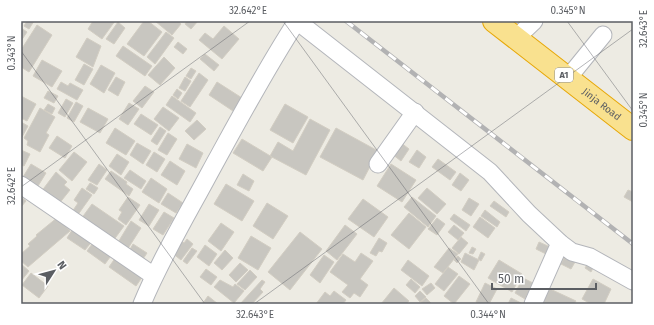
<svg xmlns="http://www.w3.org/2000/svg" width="654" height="325" font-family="'Fira Sans',sans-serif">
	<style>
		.building { fill: #c8c6c0; stroke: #d2cdc2 }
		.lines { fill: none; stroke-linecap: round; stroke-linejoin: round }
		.minor-casing { stroke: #b3b5ba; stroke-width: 19 }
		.highway-casing { stroke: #e7a809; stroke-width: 24 }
		.minor { stroke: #fff; stroke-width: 17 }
		.highway { stroke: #f9e18f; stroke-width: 22 }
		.rail-casing { stroke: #b2b2b3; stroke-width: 4.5 }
		.rail { stroke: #fff; stroke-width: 3; stroke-dasharray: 9; stroke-linecap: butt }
		.ticks { fill: none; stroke: #5b5e63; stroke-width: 1; stroke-opacity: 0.45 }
		.labels { text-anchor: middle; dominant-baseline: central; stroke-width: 3; stroke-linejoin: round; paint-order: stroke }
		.shield { fill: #fff; stroke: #8c8e92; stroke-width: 1 }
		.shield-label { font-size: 9px; font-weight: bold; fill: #5b5e63 }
		.street-label { font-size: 10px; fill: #5b5e63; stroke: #fff }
		.neatline { fill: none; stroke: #5b5e63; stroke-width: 1.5 }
		.ticks-label { font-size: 10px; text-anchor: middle; fill: #5b5e63 }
	</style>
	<rect width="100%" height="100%" fill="#edebe3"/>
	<g class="building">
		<path d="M27 21H34L29 29 24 26Z"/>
		<path d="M93 21H115L102 39 88 29Z"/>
		<path d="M144 21H148L162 32 144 56 127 44Z"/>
		<path d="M155 21H178L181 24 172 35Z"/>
		<path d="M187 21H198L191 29 185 24Z"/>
		<path d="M118 22 125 28 114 44 106 39Z"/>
		<path d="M37 25 52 35 29 72 21 67V50Z"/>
		<path d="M224 26 239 39 222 59 199 40 205 33 213 39Z"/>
		<path d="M21 28 27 32 21 41Z"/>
		<path d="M166 32 174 38 155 64 147 57Z"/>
		<path d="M87 38 101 46 93 67 76 57Z"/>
		<path d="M178 42 187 49 183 54 174 47Z"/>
		<path d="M123 46 152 66 145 76 116 56Z"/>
		<path d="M205 54 219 65 214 71 200 59Z"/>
		<path d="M164 57 175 68 160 85 148 75Z"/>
		<path d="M42 60 62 71 52 87 33 76Z"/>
		<path d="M84 64 93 69 84 85 75 80Z"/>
		<path d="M101 65 115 73 104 93 90 84Z"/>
		<path d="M191 68 196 71 191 79 186 76Z"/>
		<path d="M199 73 208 80 190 107 181 101Z"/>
		<path d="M116 77 125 82 118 96 108 90Z"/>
		<path d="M185 77 191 81 185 91 179 88Z"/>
		<path d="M61 82 68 86 70 83 83 90 77 100 57 89Z"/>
		<path d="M217 82 242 98 233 111 209 95Z"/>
		<path d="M145 86 154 92 142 108 133 101Z"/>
		<path d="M177 89 182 93 178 99 173 95Z"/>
		<path d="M48 91 58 96 54 103 44 98Z"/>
		<path d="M21 96 36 104 27 121 21 118Z"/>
		<path d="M172 96 196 113 190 122 166 105Z"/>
		<path d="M66 99 73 103 65 117 58 113Z"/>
		<path d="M76 102 83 106 74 122 67 118Z"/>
		<path d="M129 103 139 109 128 125 119 119Z"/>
		<path d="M48 104 55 108 52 114 44 110Z"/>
		<path d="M285 104 308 117 293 143 270 130Z"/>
		<path d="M163 107 179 118 169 131 154 119Z"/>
		<path d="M40 108 55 117 46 133 49 135 40 152 27 145 28 141 24 138Z"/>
		<path d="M88 108 108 119 100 133 80 122Z"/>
		<path d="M141 114 158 125 151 135 134 124Z"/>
		<path d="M310 119 330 130 306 175 270 156 278 142 293 151Z"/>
		<path d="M197 120 206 129 194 140 185 131Z"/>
		<path d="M21 122 28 126 22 137 21 136Z"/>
		<path d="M160 127 166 131 157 145 151 141Z"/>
		<path d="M115 128 135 141 126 155 106 143Z"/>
		<path d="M336 128 378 151 363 180 320 157Z"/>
		<path d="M168 133 177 139 167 155 158 150Z"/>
		<path d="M57 136 72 146 65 158 49 148Z"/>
		<path d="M242 139 272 157 263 171 233 153Z"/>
		<path d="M400 142 409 149 401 161 392 154Z"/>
		<path d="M137 143 151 151 143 164 130 155Z"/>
		<path d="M187 144 203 153 196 168 179 159Z"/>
		<path d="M21 150 30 154 24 166 21 165Z"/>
		<path d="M417 150 426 157 419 168 409 162Z"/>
		<path d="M74 152 87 162 72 181 59 170Z"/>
		<path d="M154 152 165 159 157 172 146 165Z"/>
		<path d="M117 154 129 162 121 175 109 166Z"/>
		<path d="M438 159 456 172 450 180 432 167Z"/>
		<path d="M170 161 185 171 177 185 161 175Z"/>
		<path d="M31 164 46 173 38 186 23 177Z"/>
		<path d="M99 164 107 170 97 185 88 180Z"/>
		<path d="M391 164 416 180 402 202 377 186Z"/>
		<path d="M130 170 146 181 141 189 124 178Z"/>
		<path d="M111 171 127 182 126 184 133 189 129 196 105 179Z"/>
		<path d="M56 172 67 182 64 185 70 190 58 205 41 192Z"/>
		<path d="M460 173 469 180 461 191 452 185Z"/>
		<path d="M243 174 254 181 249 191 237 185Z"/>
		<path d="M151 178 167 189 159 203 142 192Z"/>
		<path d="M90 183 98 188 94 194 86 189Z"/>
		<path d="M226 184 254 201 242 221 214 204Z"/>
		<path d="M82 188 92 195 77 216 72 212 78 203 74 200Z"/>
		<path d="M427 188 446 204 437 214 418 198Z"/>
		<path d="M628 190 633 192V202L624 197Z"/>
		<path d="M168 193 183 203 176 213 161 204Z"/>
		<path d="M21 197 26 201 21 207Z"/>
		<path d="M128 197 140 205 126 225 118 219 122 212 119 210Z"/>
		<path d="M412 197 436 216 428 227 404 207Z"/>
		<path d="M469 198 479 204 471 216 462 210Z"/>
		<path d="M363 199 388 217 374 237 348 219Z"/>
		<path d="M494 201 509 212 506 217 490 206Z"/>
		<path d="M267 203 288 216 273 239 253 226Z"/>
		<path d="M92 204 124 226 113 241 81 219Z"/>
		<path d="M149 204 159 210 149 226 139 220Z"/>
		<path d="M485 210 500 222 497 227 481 216Z"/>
		<path d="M164 212 174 218 163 235 153 229Z"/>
		<path d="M409 213 426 227 409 249 391 235Z"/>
		<path d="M454 214 470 225 466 231 450 219Z"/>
		<path d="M58 217 70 231 28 267 21 261V254L30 246 28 244 37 236 36 235Z"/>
		<path d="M480 217 495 228 488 238 473 227Z"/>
		<path d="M437 218 445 224 437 235 428 229Z"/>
		<path d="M131 221 141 228 127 250 117 244Z"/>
		<path d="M221 223 234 232 221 251 208 241Z"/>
		<path d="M345 225 357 234 337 260 326 251Z"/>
		<path d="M454 225 464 233 458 240 448 232Z"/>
		<path d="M74 227 93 240 85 250 67 238Z"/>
		<path d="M300 232 322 249 290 290 268 272Z"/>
		<path d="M251 236 271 248 258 270 238 258Z"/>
		<path d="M461 237 468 243 459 254 452 248Z"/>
		<path d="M379 238 387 243 382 252 379 251 376 256 370 253Z"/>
		<path d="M187 239 193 244 181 260 172 253 181 241 184 243Z"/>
		<path d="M95 240 113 253 105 264 87 251Z"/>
		<path d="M539 242 550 247 546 254 536 249Z"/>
		<path d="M133 244 147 253 141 262 128 253Z"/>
		<path d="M205 245 217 254 209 266 197 257Z"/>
		<path d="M472 247 476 249 473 254 469 253Z"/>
		<path d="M192 248 197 251 187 264 183 261Z"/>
		<path d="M449 248 458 254 443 273 434 267Z"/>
		<path d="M225 250 233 258 222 270 214 263Z"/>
		<path d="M481 252 485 254 481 261 478 259Z"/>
		<path d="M361 253 373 261 360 279 368 285 360 297 354 293 350 298 342 292 348 285 330 272 343 254 355 262Z"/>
		<path d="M465 253 479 260 474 270 461 262Z"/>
		<path d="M118 254 145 273 136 286 109 267Z"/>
		<path d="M324 255 334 262 320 283 310 275Z"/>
		<path d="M458 256 461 259 457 263 454 260Z"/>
		<path d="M565 256 575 262 571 269 561 264Z"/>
		<path d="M408 260 429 276 422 286 401 270Z"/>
		<path d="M499 260 522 274 512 292 488 278Z"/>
		<path d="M589 261 595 264 591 272 585 268Z"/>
		<path d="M240 263 248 270 236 282 229 275Z"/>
		<path d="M21 264 29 271 21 281Z"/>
		<path d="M448 267 458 274 444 291 435 284Z"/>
		<path d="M206 269 217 277 211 285 200 277Z"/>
		<path d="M250 270 257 277 245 290 237 284Z"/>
		<path d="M31 273 48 286 39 298 22 285Z"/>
		<path d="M459 276 470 284 454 304 444 296Z"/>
		<path d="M523 278 533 283 525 299 515 293Z"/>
		<path d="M411 279 420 287 415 293 406 285Z"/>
		<path d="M593 279 611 289 604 304H591L582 299Z"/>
		<path d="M220 280 233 287 235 284 244 291 234 303 214 287Z"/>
		<path d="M262 280 265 282 260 289 263 292 252 304H240Z"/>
		<path d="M431 283 435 288 427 295 422 289Z"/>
		<path d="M485 283 497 289 489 304H480L476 302Z"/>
		<path d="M394 288 409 301 406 304H381Z"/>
		<path d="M548 288 576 301 574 304H547L542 302Z"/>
		<path d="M334 291 346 300 343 304H316L325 292 330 296Z"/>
		<path d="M420 291 426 297 420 302 415 296Z"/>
		<path d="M208 296 218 304 203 303Z"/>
		<path d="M426 298 432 304 421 302Z"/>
		<path d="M511 298 523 304H508Z"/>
	</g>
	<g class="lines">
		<g class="minor-casing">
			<g id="minor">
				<path d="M297 21 490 172 529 214 560 243 572 252 590 257 633 281"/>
				<path d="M516 38 534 21"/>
				<path d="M568 78 603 35"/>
				<path d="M378 164 415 112"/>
				<path d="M21 185 154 276"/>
				<path d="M142 304C161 258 187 215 210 172 238 121 265 70 297 21"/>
				<path d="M533 304 560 243"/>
			</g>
		</g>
		<g class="highway-casing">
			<g id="highway">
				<path id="s1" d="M494 21 633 129"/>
			</g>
		</g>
		<use href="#minor" class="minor"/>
		<use href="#highway" class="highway"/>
		<g class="rail-casing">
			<path id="rail" d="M346 21 633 244"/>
		</g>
		<use href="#rail" class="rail"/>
	</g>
	<path class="ticks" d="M283 21 489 304M567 21 633 111M21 51 205 304M21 187 250 21M254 304 633 29"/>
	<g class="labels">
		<rect class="shield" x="555" y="68" width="18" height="14" rx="3"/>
		<g class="shield-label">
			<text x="564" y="75">A1</text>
		</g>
		<g class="street-label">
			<text stroke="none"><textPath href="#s1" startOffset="136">Jinja Road</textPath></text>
		</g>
	</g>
	<rect width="654" height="325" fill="none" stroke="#ffffff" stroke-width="44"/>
	<g transform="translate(54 271) rotate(54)" stroke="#ffffff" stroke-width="3" paint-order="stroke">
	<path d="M0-3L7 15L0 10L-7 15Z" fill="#5b5e63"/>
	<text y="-6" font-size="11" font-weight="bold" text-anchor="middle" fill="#5b5e63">N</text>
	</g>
	<path d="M492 283v6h104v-6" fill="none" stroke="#5b5e63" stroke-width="2"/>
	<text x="498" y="283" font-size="12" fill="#5b5e63" stroke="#ffffff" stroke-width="3" paint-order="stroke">50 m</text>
	<rect x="22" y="22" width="610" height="281" class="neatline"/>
	<g class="ticks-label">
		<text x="248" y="14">32.642°E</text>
		<text x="568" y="14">0.345°N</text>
		<text transform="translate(643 29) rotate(-90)" y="4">32.643°E</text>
		<text transform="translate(11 53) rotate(-90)" y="4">0.343°N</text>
		<text transform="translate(643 110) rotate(-90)" y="4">0.345°N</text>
		<text transform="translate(11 186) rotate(-90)" y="4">32.642°E</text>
		<text x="255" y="318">32.643°E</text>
		<text x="488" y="318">0.344°N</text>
	</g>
</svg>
